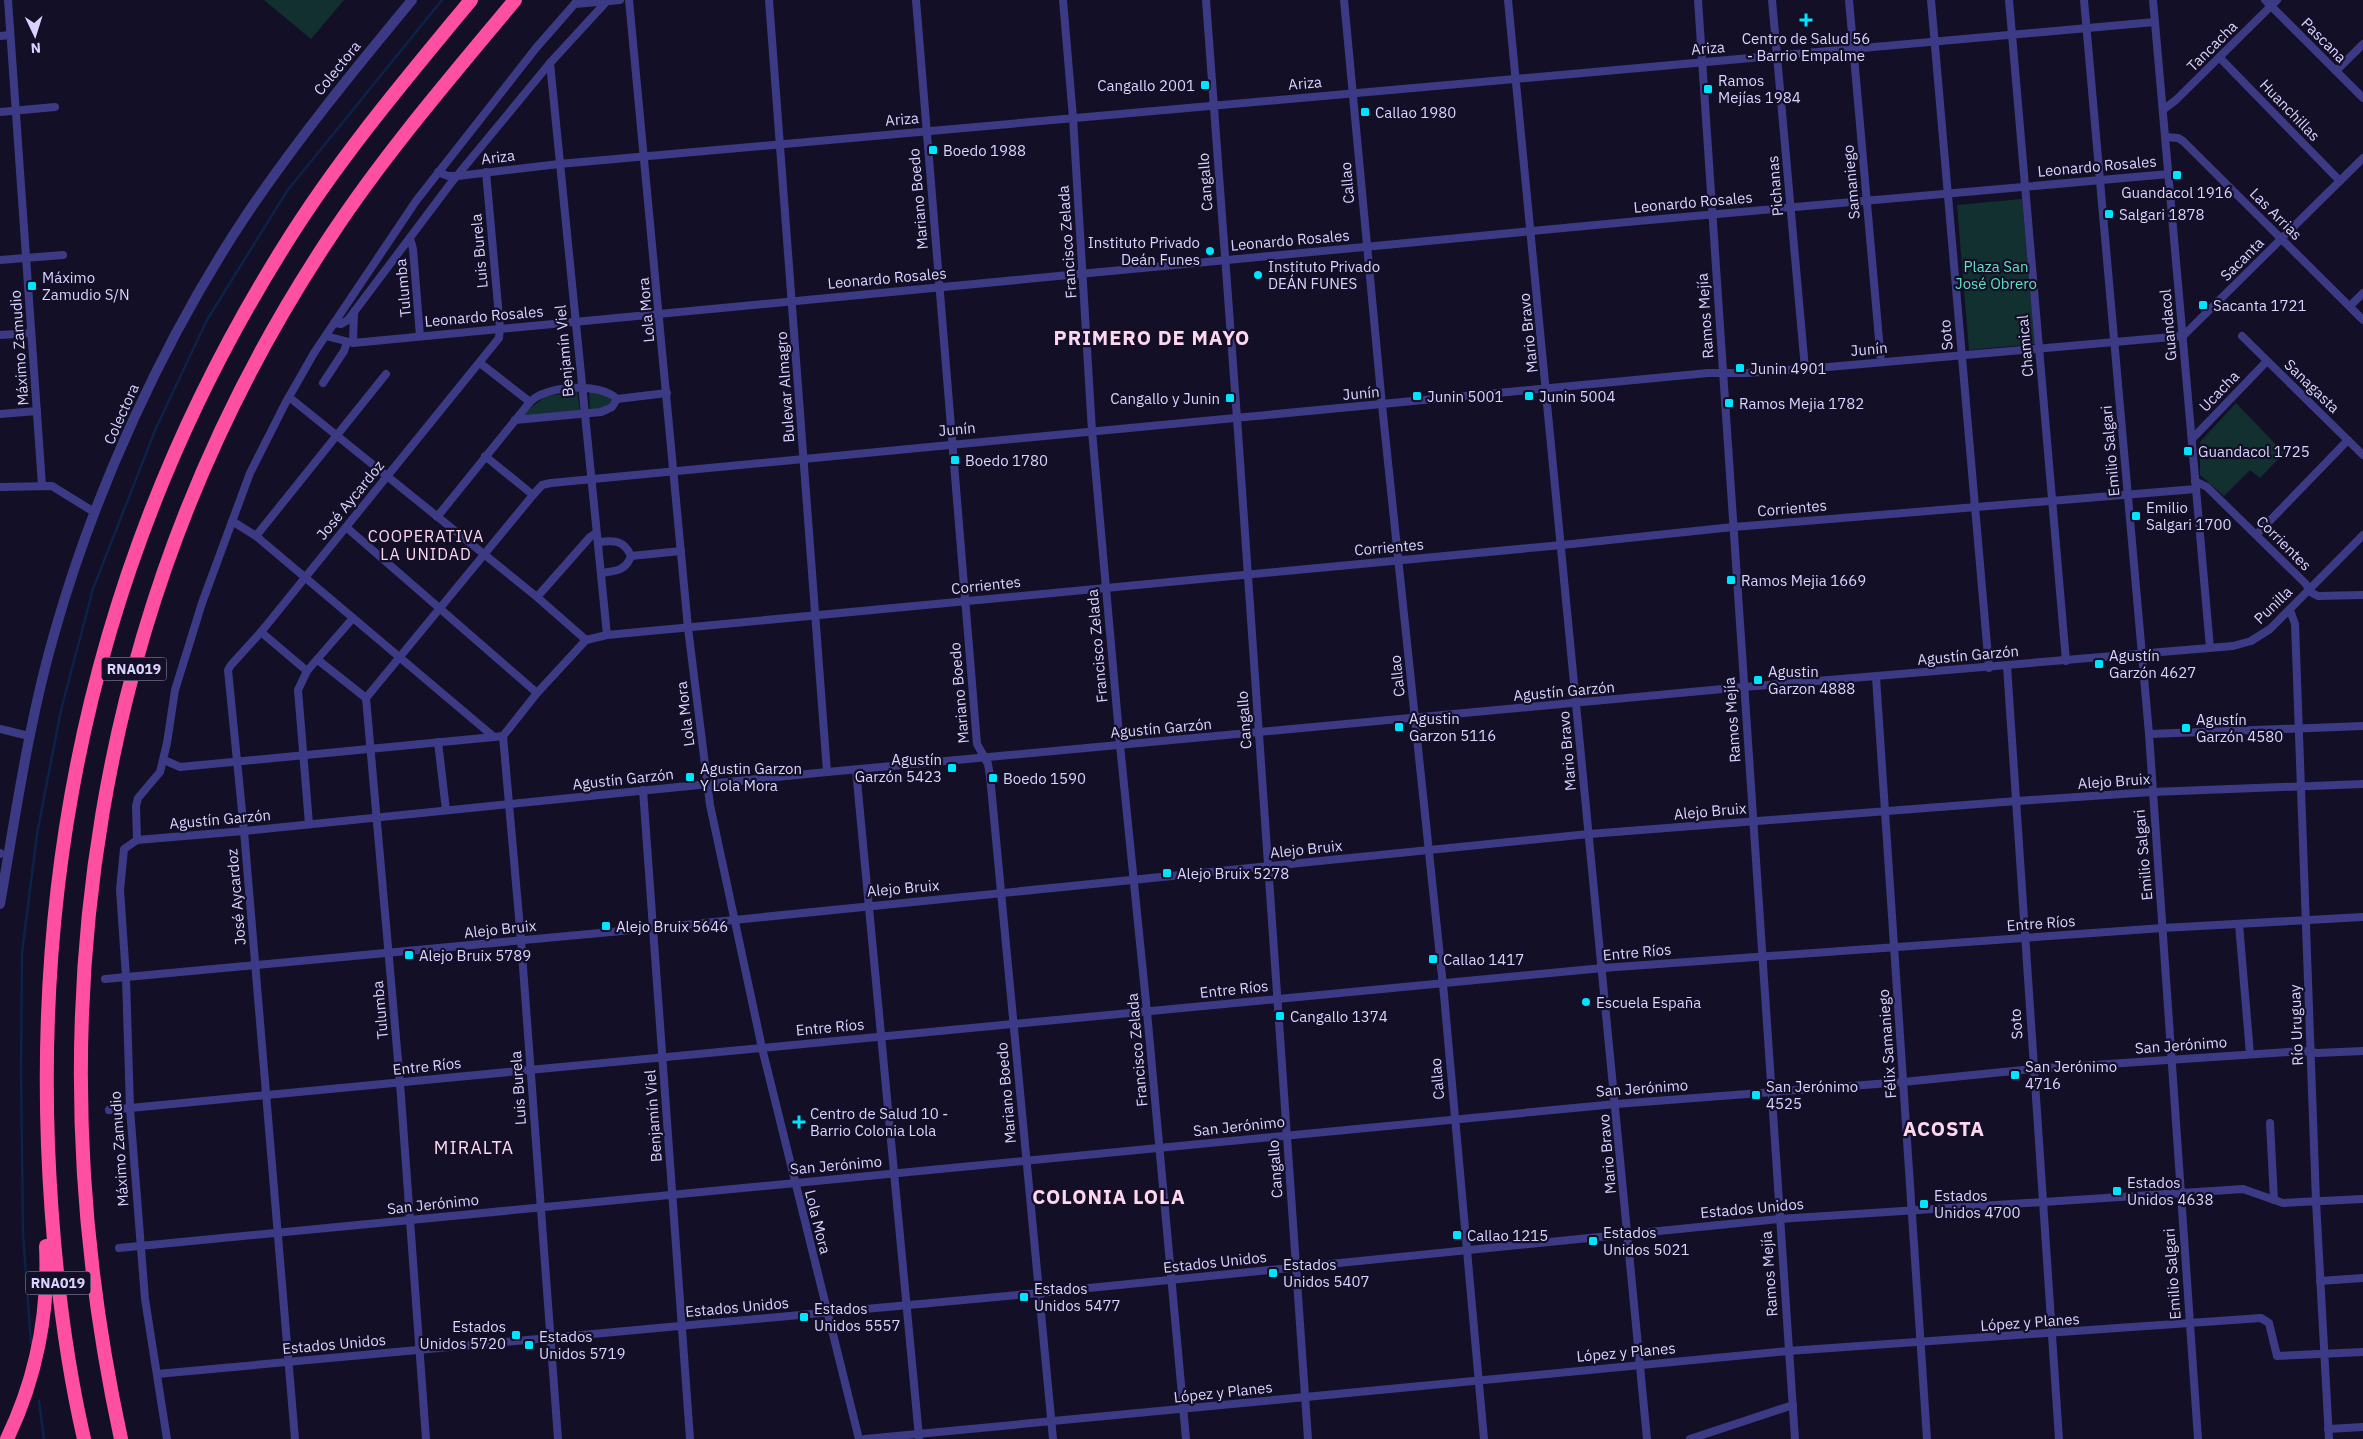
<svg xmlns="http://www.w3.org/2000/svg" width="2363" height="1439" font-family="'IBM Plex Sans',sans-serif">
	<style>
		.green { fill: #12302f }
		.lines { fill: none; stroke-linecap: round; stroke-linejoin: round }
		.stream { stroke: #0c2248; stroke-width: 2.5 }
		.minor { stroke: #3d3a85; stroke-width: 8 }
		.tertiary { stroke: #3d3a85; stroke-width: 10 }
		.motorway { stroke: #ff4fa3; stroke-width: 14 }
		.poi-dot { fill: #00e5ff; stroke: #130f26; stroke-width: 2 }
		.labels { text-anchor: middle; dominant-baseline: central; stroke-width: 4.5; stroke-linejoin: round; paint-order: stroke }
		.shield { fill: #130f26; stroke: #9e99be; stroke-width: 1 }
		.shield-label { font-size: 14px; font-weight: bold; fill: #d9d4ff }
		.poi-label { font-size: 15px; fill: #d9d4ff; stroke: #130f26; text-anchor: start }
		.street-label { font-size: 15px; fill: #d9d4ff; stroke: #130f26 }
		.park-label { font-size: 15px; fill: #5fe0c0; stroke: #130f26 }
		.neighbourhood-label { font-size: 16px; letter-spacing: 1px; fill: #ffd6f0; stroke: #130f26 }
		.quarter-label { font-size: 18px; letter-spacing: 1px; fill: #ffd6f0; stroke: #130f26 }
		.district-label { font-size: 20px; font-weight: bold; letter-spacing: 1px; fill: #ffd6f0; stroke: #130f26 }
	</style>
	<rect width="100%" height="100%" fill="#130f26"/>
	<g class="green">
		<path d="M264 0H344L311 39Z"/>
		<path d="M2022 199 2035 344 1969 350 1957 205Z"/>
		<path d="M589 391 610 396 611 402 600 409 590 410Z"/>
		<path d="M577 392 580 410 578 412 525 416 523 414 546 396Z"/>
		<path d="M2236 403 2284 453 2260 478 2250 470 2224 496 2200 475V442Z"/>
	</g>
	<g class="lines">
		<g class="stream">
			<path d="M31 1343 23 1233 21 1071 22 953 37 834 61 710 93 589 156 428 207 320 287 191 442 0"/>
			<path d="M39 1401 44 1439"/>
		</g>
		<g class="minor">
			<path d="M8 0 42 485"/>
			<path d="M629 0 688 628 710 805 762 1048 859 1439"/>
			<path d="M769 0 827 772"/>
			<path d="M916 0 977 744 988 764 990 776 1053 1439"/>
			<path d="M1063 0 1073 118 1092 431 1120 745 1147 1012 1186 1439"/>
			<path d="M1206 0 1237 418 1308 1439"/>
			<path d="M1344 0 1382 405 1444 995 1484 1439"/>
			<path d="M1508 0 1647 1439"/>
			<path d="M1698 0 1795 1439"/>
			<path d="M1772 0 1805 369"/>
			<path d="M1849 0 1881 362"/>
			<path d="M1931 0 1989 668"/>
			<path d="M2009 0 2066 661"/>
			<path d="M2084 0 2149 734 2198 1439"/>
			<path d="M2153 0 2210 648"/>
			<path d="M2265 0 2363 98"/>
			<path d="M575 4 620 0"/>
			<path d="M0 36 10 35"/>
			<path d="M2220 58 2340 181"/>
			<path d="M550 63 607 635"/>
			<path d="M2336 71 2363 44"/>
			<path d="M2164 109 2176 100 2277 0"/>
			<path d="M0 112 55 107"/>
			<path d="M2166 137 2178 138 2183 141 2363 320"/>
			<path d="M438 172 448 176H458L559 164 2155 22"/>
			<path d="M410 238 413 249 420 336"/>
			<path d="M0 260 63 255"/>
			<path d="M2350 306 2363 293"/>
			<path d="M334 323 341 324 348 320 451 183 550 63 607 1"/>
			<path d="M0 335 31 333"/>
			<path d="M326 336 353 343 1638 221 2169 174"/>
			<path d="M2183 336 2363 158"/>
			<path d="M2242 336 2363 455"/>
			<path d="M353 343 354 312"/>
			<path d="M480 363 530 402"/>
			<path d="M323 383 344 351 347 342"/>
			<path d="M289 397 537 597 586 640"/>
			<path d="M617 399 667 393"/>
			<path d="M0 414 37 411"/>
			<path d="M2192 439 2267 361"/>
			<path d="M485 456 533 495"/>
			<path d="M2195 481 2207 487 2305 583 2312 593 2318 596 2363 595"/>
			<path d="M0 487 52 486 94 512"/>
			<path d="M437 517 530 402C546 385 600 382 617 399L612 407 601 412 515 420"/>
			<path d="M232 521 256 536 494 737 503 736 537 693 586 640"/>
			<path d="M346 527 537 693"/>
			<path d="M2257 534 2348 440"/>
			<path d="M256 536 386 374"/>
			<path d="M598 542C614 540 624 540 631 556 626 571 615 571 601 573"/>
			<path d="M631 556 681 551"/>
			<path d="M537 597 590 537 596 533"/>
			<path d="M2290 610 2295 624 2316 1201 2329 1439"/>
			<path d="M261 632 307 671"/>
			<path d="M586 640 607 635 1562 545 1733 527 2196 489"/>
			<path d="M318 660 366 698"/>
			<path d="M2007 666 2059 1439"/>
			<path d="M1876 677 1927 1439"/>
			<path d="M366 698 533 495 542 485 551 483 1708 373H1747L1805 369 2183 336"/>
			<path d="M366 698 400 1083 426 1439"/>
			<path d="M0 729 29 736"/>
			<path d="M2149 734 2363 726"/>
			<path d="M503 736 521 940 558 1439"/>
			<path d="M438 742 446 810"/>
			<path d="M164 760 180 767 494 737"/>
			<path d="M856 770 919 1437"/>
			<path d="M643 790 690 1439"/>
			<path d="M309 824 298 690 307 671 353 618"/>
			<path d="M137 840 136 806 138 798 160 772 167 743 175 690 202 603 250 473 286 402 314 353 416 201 536 48 578 0"/>
			<path d="M0 853V854"/>
			<path d="M2239 924 2250 1054"/>
			<path d="M105 979 654 928 1589 834 2017 801 2152 792 2363 784"/>
			<path d="M109 1110 1603 968 2163 928 2363 917"/>
			<path d="M2270 1123 2274 1200"/>
			<path d="M119 1248 1616 1104 1903 1082 2033 1069 2303 1051 2317 1053 2363 1051"/>
			<path d="M2320 1281 2363 1278"/>
			<path d="M157 1374 1039 1293 1779 1219 2243 1189 2283 1203 2363 1199"/>
			<path d="M2328 1429 2363 1427"/>
			<path d="M167 1439 145 1299 130 1109 126 977 120 890 124 849 137 840 244 831 827 772 1744 687 2233 646 2251 641 2270 629 2363 535"/>
			<path d="M295 1439 244 831 228 670 231 665 261 632 499 338 500 328 486 172"/>
			<path d="M865 1439 1788 1351 2261 1318 2269 1323 2277 1356 2363 1352"/>
			<path d="M1690 1439 1793 1405"/>
		</g>
		<path class="tertiary" d="M0 904C16 813 29 720 55 631 95 490 164 339 245 217 296 141 354 70 412 0"/>
		<g class="motorway">
			<path d="M7 1439C36 1379 49 1312 46 1246"/>
			<path d="M84 1439C62 1343 52 1244 48 1146 36 823 112 522 283 248 338 159 405 80 471 0"/>
			<path d="M121 1439C30 1019 92 594 332 234 387 151 452 76 515 0"/>
		</g>
	</g>
	<g class="poi-dot">
		<path d="M1803.5 12.5h5v5h5v5h-5v5h-5v-5h-5v-5h5z"/>
		<rect x="1200" y="80" width="10" height="10" rx="2.5"/>
		<rect x="1703" y="84" width="10" height="10" rx="2.5"/>
		<rect x="1360" y="107" width="10" height="10" rx="2.5"/>
		<rect x="928" y="145" width="10" height="10" rx="2.5"/>
		<rect x="2172" y="170" width="10" height="10" rx="2.5"/>
		<rect x="2104" y="209" width="10" height="10" rx="2.5"/>
		<circle cx="1210" cy="251" r="5"/>
		<circle cx="1258" cy="275" r="5"/>
		<rect x="27" y="281" width="10" height="10" rx="2.5"/>
		<rect x="2198" y="300" width="10" height="10" rx="2.5"/>
		<rect x="1735" y="363" width="10" height="10" rx="2.5"/>
		<rect x="1412" y="391" width="10" height="10" rx="2.5"/>
		<rect x="1524" y="391" width="10" height="10" rx="2.5"/>
		<rect x="1225" y="393" width="10" height="10" rx="2.5"/>
		<rect x="1724" y="398" width="10" height="10" rx="2.5"/>
		<rect x="2183" y="446" width="10" height="10" rx="2.5"/>
		<rect x="950" y="455" width="10" height="10" rx="2.5"/>
		<rect x="2131" y="511" width="10" height="10" rx="2.5"/>
		<rect x="1726" y="575" width="10" height="10" rx="2.5"/>
		<rect x="2094" y="659" width="10" height="10" rx="2.5"/>
		<rect x="1753" y="675" width="10" height="10" rx="2.5"/>
		<rect x="1394" y="722" width="10" height="10" rx="2.5"/>
		<rect x="2181" y="723" width="10" height="10" rx="2.5"/>
		<rect x="947" y="763" width="10" height="10" rx="2.5"/>
		<rect x="685" y="772" width="10" height="10" rx="2.5"/>
		<rect x="988" y="773" width="10" height="10" rx="2.5"/>
		<rect x="1162" y="868" width="10" height="10" rx="2.5"/>
		<rect x="601" y="921" width="10" height="10" rx="2.5"/>
		<rect x="404" y="950" width="10" height="10" rx="2.5"/>
		<rect x="1428" y="954" width="10" height="10" rx="2.5"/>
		<circle cx="1586" cy="1002" r="5"/>
		<rect x="1275" y="1011" width="10" height="10" rx="2.5"/>
		<rect x="2010" y="1070" width="10" height="10" rx="2.5"/>
		<rect x="1751" y="1090" width="10" height="10" rx="2.5"/>
		<path d="M796.5 1114.5h5v5h5v5h-5v5h-5v-5h-5v-5h5z"/>
		<rect x="2112" y="1186" width="10" height="10" rx="2.5"/>
		<rect x="1919" y="1199" width="10" height="10" rx="2.5"/>
		<rect x="1452" y="1230" width="10" height="10" rx="2.5"/>
		<rect x="1588" y="1236" width="10" height="10" rx="2.5"/>
		<rect x="1268" y="1268" width="10" height="10" rx="2.5"/>
		<rect x="1019" y="1292" width="10" height="10" rx="2.5"/>
		<rect x="799" y="1312" width="10" height="10" rx="2.5"/>
		<rect x="511" y="1330" width="10" height="10" rx="2.5"/>
		<rect x="524" y="1340" width="10" height="10" rx="2.5"/>
	</g>
	<g class="labels">
		<g class="shield">
			<rect x="101.5" y="657.5" width="65" height="23" rx="4"/>
			<rect x="25.5" y="1271.5" width="65" height="23" rx="4"/>
		</g>
		<g class="shield-label">
			<text x="134" y="669">RNA019</text>
			<text x="58" y="1283">RNA019</text>
		</g>
		<g class="poi-label">
			<text x="1806" y="38" text-anchor="middle">Centro de Salud 56<tspan x="1806" dy="17">- Barrio Empalme</tspan></text>
			<text x="1718" y="80">Ramos<tspan x="1718" dy="17">Mejías 1984</tspan></text>
			<text x="1195" y="85" text-anchor="end">Cangallo 2001</text>
			<text x="1375" y="112">Callao 1980</text>
			<text x="943" y="150">Boedo 1988</text>
			<text x="2177" y="192" text-anchor="middle">Guandacol 1916</text>
			<text x="2119" y="214">Salgari 1878</text>
			<text x="1200" y="242" text-anchor="end">Instituto Privado<tspan x="1200" dy="17">Deán Funes</tspan></text>
			<text x="1268" y="266">Instituto Privado<tspan x="1268" dy="17">DEÁN FUNES</tspan></text>
			<text x="42" y="277">Máximo<tspan x="42" dy="17">Zamudio S/N</tspan></text>
			<text x="2213" y="305">Sacanta 1721</text>
			<text x="1750" y="368">Junin 4901</text>
			<text x="1427" y="396">Junin 5001</text>
			<text x="1539" y="396">Junin 5004</text>
			<text x="1220" y="398" text-anchor="end">Cangallo y Junin</text>
			<text x="1739" y="403">Ramos Mejia 1782</text>
			<text x="2198" y="451">Guandacol 1725</text>
			<text x="965" y="460">Boedo 1780</text>
			<text x="2146" y="507">Emilio<tspan x="2146" dy="17">Salgari 1700</tspan></text>
			<text x="1741" y="580">Ramos Mejia 1669</text>
			<text x="2109" y="655">Agustín<tspan x="2109" dy="17">Garzón 4627</tspan></text>
			<text x="1768" y="671">Agustin<tspan x="1768" dy="17">Garzon 4888</tspan></text>
			<text x="1409" y="718">Agustin<tspan x="1409" dy="17">Garzon 5116</tspan></text>
			<text x="2196" y="719">Agustín<tspan x="2196" dy="17">Garzón 4580</tspan></text>
			<text x="942" y="759" text-anchor="end">Agustín<tspan x="942" dy="17">Garzón 5423</tspan></text>
			<text x="700" y="768">Agustin Garzon<tspan x="700" dy="17">Y Lola Mora</tspan></text>
			<text x="1003" y="778">Boedo 1590</text>
			<text x="1177" y="873">Alejo Bruix 5278</text>
			<text x="616" y="926">Alejo Bruix 5646</text>
			<text x="419" y="955">Alejo Bruix 5789</text>
			<text x="1443" y="959">Callao 1417</text>
			<text x="1596" y="1002">Escuela España</text>
			<text x="1290" y="1016">Cangallo 1374</text>
			<text x="2025" y="1066">San Jerónimo<tspan x="2025" dy="17">4716</tspan></text>
			<text x="1766" y="1086">San Jerónimo<tspan x="1766" dy="17">4525</tspan></text>
			<text x="810" y="1113">Centro de Salud 10 -<tspan x="810" dy="17">Barrio Colonia Lola</tspan></text>
			<text x="2127" y="1182">Estados<tspan x="2127" dy="17">Unidos 4638</tspan></text>
			<text x="1934" y="1195">Estados<tspan x="1934" dy="17">Unidos 4700</tspan></text>
			<text x="1603" y="1232">Estados<tspan x="1603" dy="17">Unidos 5021</tspan></text>
			<text x="1467" y="1235">Callao 1215</text>
			<text x="1283" y="1264">Estados<tspan x="1283" dy="17">Unidos 5407</tspan></text>
			<text x="1034" y="1288">Estados<tspan x="1034" dy="17">Unidos 5477</tspan></text>
			<text x="814" y="1308">Estados<tspan x="814" dy="17">Unidos 5557</tspan></text>
			<text x="506" y="1326" text-anchor="end">Estados<tspan x="506" dy="17">Unidos 5720</tspan></text>
			<text x="539" y="1336">Estados<tspan x="539" dy="17">Unidos 5719</tspan></text>
		</g>
		<g class="street-label">
			<text transform="translate(2324 40) rotate(45)">Pascana</text>
			<text transform="translate(2212 46) rotate(-45)">Tancacha</text>
			<text transform="translate(1708 48) rotate(-5)">Ariza</text>
			<text transform="translate(337 68) rotate(-51)">Colectora</text>
			<text transform="translate(1305 83) rotate(-5)">Ariza</text>
			<text transform="translate(2290 110) rotate(46)">Huanchillas</text>
			<text transform="translate(902 119) rotate(-5)">Ariza</text>
			<text transform="translate(498 157) rotate(-7)">Ariza</text>
			<text transform="translate(2097 166) rotate(-5)">Leonardo Rosales</text>
			<text transform="translate(1205 182) rotate(-94)">Cangallo</text>
			<text transform="translate(1851 182) rotate(-95)">Samaniego</text>
			<text transform="translate(1347 183) rotate(-95)">Callao</text>
			<text transform="translate(1775 186) rotate(-95)">Pichanas</text>
			<text transform="translate(918 199) rotate(-95)">Mariano Boedo</text>
			<text transform="translate(1693 202) rotate(-5)">Leonardo Rosales</text>
			<text transform="translate(2276 214) rotate(45)">Las Arrias</text>
			<text transform="translate(1290 240) rotate(-5)">Leonardo Rosales</text>
			<text transform="translate(1067 242) rotate(-94)">Francisco Zelada</text>
			<text transform="translate(479 251) rotate(-95)">Luis Burela</text>
			<text transform="translate(2242 259) rotate(-45)">Sacanta</text>
			<text transform="translate(887 278) rotate(-5)">Leonardo Rosales</text>
			<text transform="translate(403 288) rotate(-95)">Tulumba</text>
			<text transform="translate(646 310) rotate(-95)">Lola Mora</text>
			<text transform="translate(484 316) rotate(-5)">Leonardo Rosales</text>
			<text transform="translate(1705 316) rotate(-94)">Ramos Mejía</text>
			<text transform="translate(2168 325) rotate(-95)">Guandacol</text>
			<text transform="translate(1528 333) rotate(-96)">Mario Bravo</text>
			<text transform="translate(1946 335) rotate(-95)">Soto</text>
			<text transform="translate(2025 346) rotate(-95)">Chamical</text>
			<text transform="translate(19 348) rotate(-94)">Máximo Zamudio</text>
			<text transform="translate(1869 349) rotate(-5)">Junín</text>
			<text transform="translate(564 351) rotate(-95)">Benjamín Viel</text>
			<text transform="translate(2312 386) rotate(44)">Sanagasta</text>
			<text transform="translate(785 387) rotate(-94)">Bulevar Almagro</text>
			<text transform="translate(2219 391) rotate(-46)">Ucacha</text>
			<text transform="translate(1361 393) rotate(-5)">Junín</text>
			<text transform="translate(121 414) rotate(-66)">Colectora</text>
			<text transform="translate(957 429) rotate(-5)">Junín</text>
			<text transform="translate(2110 451) rotate(-95)">Emilio Salgari</text>
			<text transform="translate(350 500) rotate(-51)">José Aycardoz</text>
			<text transform="translate(1792 508) rotate(-5)">Corrientes</text>
			<text transform="translate(2284 543) rotate(45)">Corrientes</text>
			<text transform="translate(1389 547) rotate(-5)">Corrientes</text>
			<text transform="translate(986 585) rotate(-6)">Corrientes</text>
			<text transform="translate(2273 605) rotate(-44)">Punilla</text>
			<text transform="translate(1097 646) rotate(-95)">Francisco Zelada</text>
			<text transform="translate(1968 655) rotate(-5)">Agustín Garzón</text>
			<text transform="translate(1397 676) rotate(-96)">Callao</text>
			<text transform="translate(1564 691) rotate(-5)">Agustín Garzón</text>
			<text transform="translate(959 693) rotate(-95)">Mariano Boedo</text>
			<text transform="translate(685 714) rotate(-97)">Lola Mora</text>
			<text transform="translate(1244 720) rotate(-94)">Cangallo</text>
			<text transform="translate(1732 720) rotate(-94)">Ramos Mejía</text>
			<text transform="translate(1161 728) rotate(-5)">Agustín Garzón</text>
			<text transform="translate(1567 751) rotate(-95)">Mario Bravo</text>
			<text transform="translate(623 779) rotate(-6)">Agustín Garzón</text>
			<text transform="translate(2114 781) rotate(-4)">Alejo Bruix</text>
			<text transform="translate(1710 811) rotate(-5)">Alejo Bruix</text>
			<text transform="translate(220 819) rotate(-5)">Agustín Garzón</text>
			<text transform="translate(1306 849) rotate(-6)">Alejo Bruix</text>
			<text transform="translate(2143 855) rotate(-95)">Emilio Salgari</text>
			<text transform="translate(903 888) rotate(-5)">Alejo Bruix</text>
			<text transform="translate(236 897) rotate(-95)">José Aycardoz</text>
			<text transform="translate(2041 923) rotate(-4)">Entre Ríos</text>
			<text transform="translate(500 929) rotate(-6)">Alejo Bruix</text>
			<text transform="translate(1637 952) rotate(-5)">Entre Ríos</text>
			<text transform="translate(1234 989) rotate(-6)">Entre Ríos</text>
			<text transform="translate(380 1010) rotate(-95)">Tulumba</text>
			<text transform="translate(2016 1024) rotate(-94)">Soto</text>
			<text transform="translate(2296 1025) rotate(-92)">Río Uruguay</text>
			<text transform="translate(830 1027) rotate(-5)">Entre Ríos</text>
			<text transform="translate(1887 1044) rotate(-94)">Félix Samaniego</text>
			<text transform="translate(2181 1045) rotate(-4)">San Jerónimo</text>
			<text transform="translate(1137 1050) rotate(-95)">Francisco Zelada</text>
			<text transform="translate(427 1066) rotate(-6)">Entre Ríos</text>
			<text transform="translate(1437 1079) rotate(-95)">Callao</text>
			<text transform="translate(518 1088) rotate(-94)">Luis Burela</text>
			<text transform="translate(1642 1088) rotate(-4)">San Jerónimo</text>
			<text transform="translate(1006 1093) rotate(-95)">Mariano Boedo</text>
			<text transform="translate(653 1116) rotate(-94)">Benjamín Viel</text>
			<text transform="translate(1239 1126) rotate(-6)">San Jerónimo</text>
			<text transform="translate(119 1149) rotate(-94)">Máximo Zamudio</text>
			<text transform="translate(1607 1154) rotate(-95)">Mario Bravo</text>
			<text transform="translate(836 1165) rotate(-5)">San Jerónimo</text>
			<text transform="translate(1275 1169) rotate(-94)">Cangallo</text>
			<text transform="translate(433 1204) rotate(-6)">San Jerónimo</text>
			<text transform="translate(1752 1208) rotate(-5)">Estados Unidos</text>
			<text transform="translate(818 1222) rotate(76)">Lola Mora</text>
			<text transform="translate(1215 1262) rotate(-6)">Estados Unidos</text>
			<text transform="translate(1769 1274) rotate(-94)">Ramos Mejía</text>
			<text transform="translate(2172 1274) rotate(-94)">Emilio Salgari</text>
			<text transform="translate(737 1307) rotate(-5)">Estados Unidos</text>
			<text transform="translate(2030 1322) rotate(-4)">López y Planes</text>
			<text transform="translate(334 1344) rotate(-5)">Estados Unidos</text>
			<text transform="translate(1626 1352) rotate(-5)">López y Planes</text>
			<text transform="translate(1223 1392) rotate(-6)">López y Planes</text>
		</g>
		<g class="park-label">
			<text x="1996" y="266">Plaza San<tspan x="1996" dy="17">José Obrero</tspan></text>
		</g>
		<g class="neighbourhood-label">
			<text x="426" y="536">COOPERATIVA<tspan x="426" dy="18">LA UNIDAD</tspan></text>
		</g>
		<g class="quarter-label">
			<text x="474" y="1147">MIRALTA</text>
		</g>
		<g class="district-label">
			<text x="1152" y="337">PRIMERO DE MAYO</text>
			<text x="1944" y="1128">ACOSTA</text>
			<text x="1109" y="1196">COLONIA LOLA</text>
		</g>
	</g>
	<g transform="translate(35 35) rotate(176)" stroke="#130f26" stroke-width="4" paint-order="stroke">
	<path d="M0-4L9 19L0 12L-9 19Z" fill="#d9d4ff"/>
	<text y="-8" font-size="14" font-weight="bold" text-anchor="middle" fill="#d9d4ff">N</text>
	</g>
</svg>
